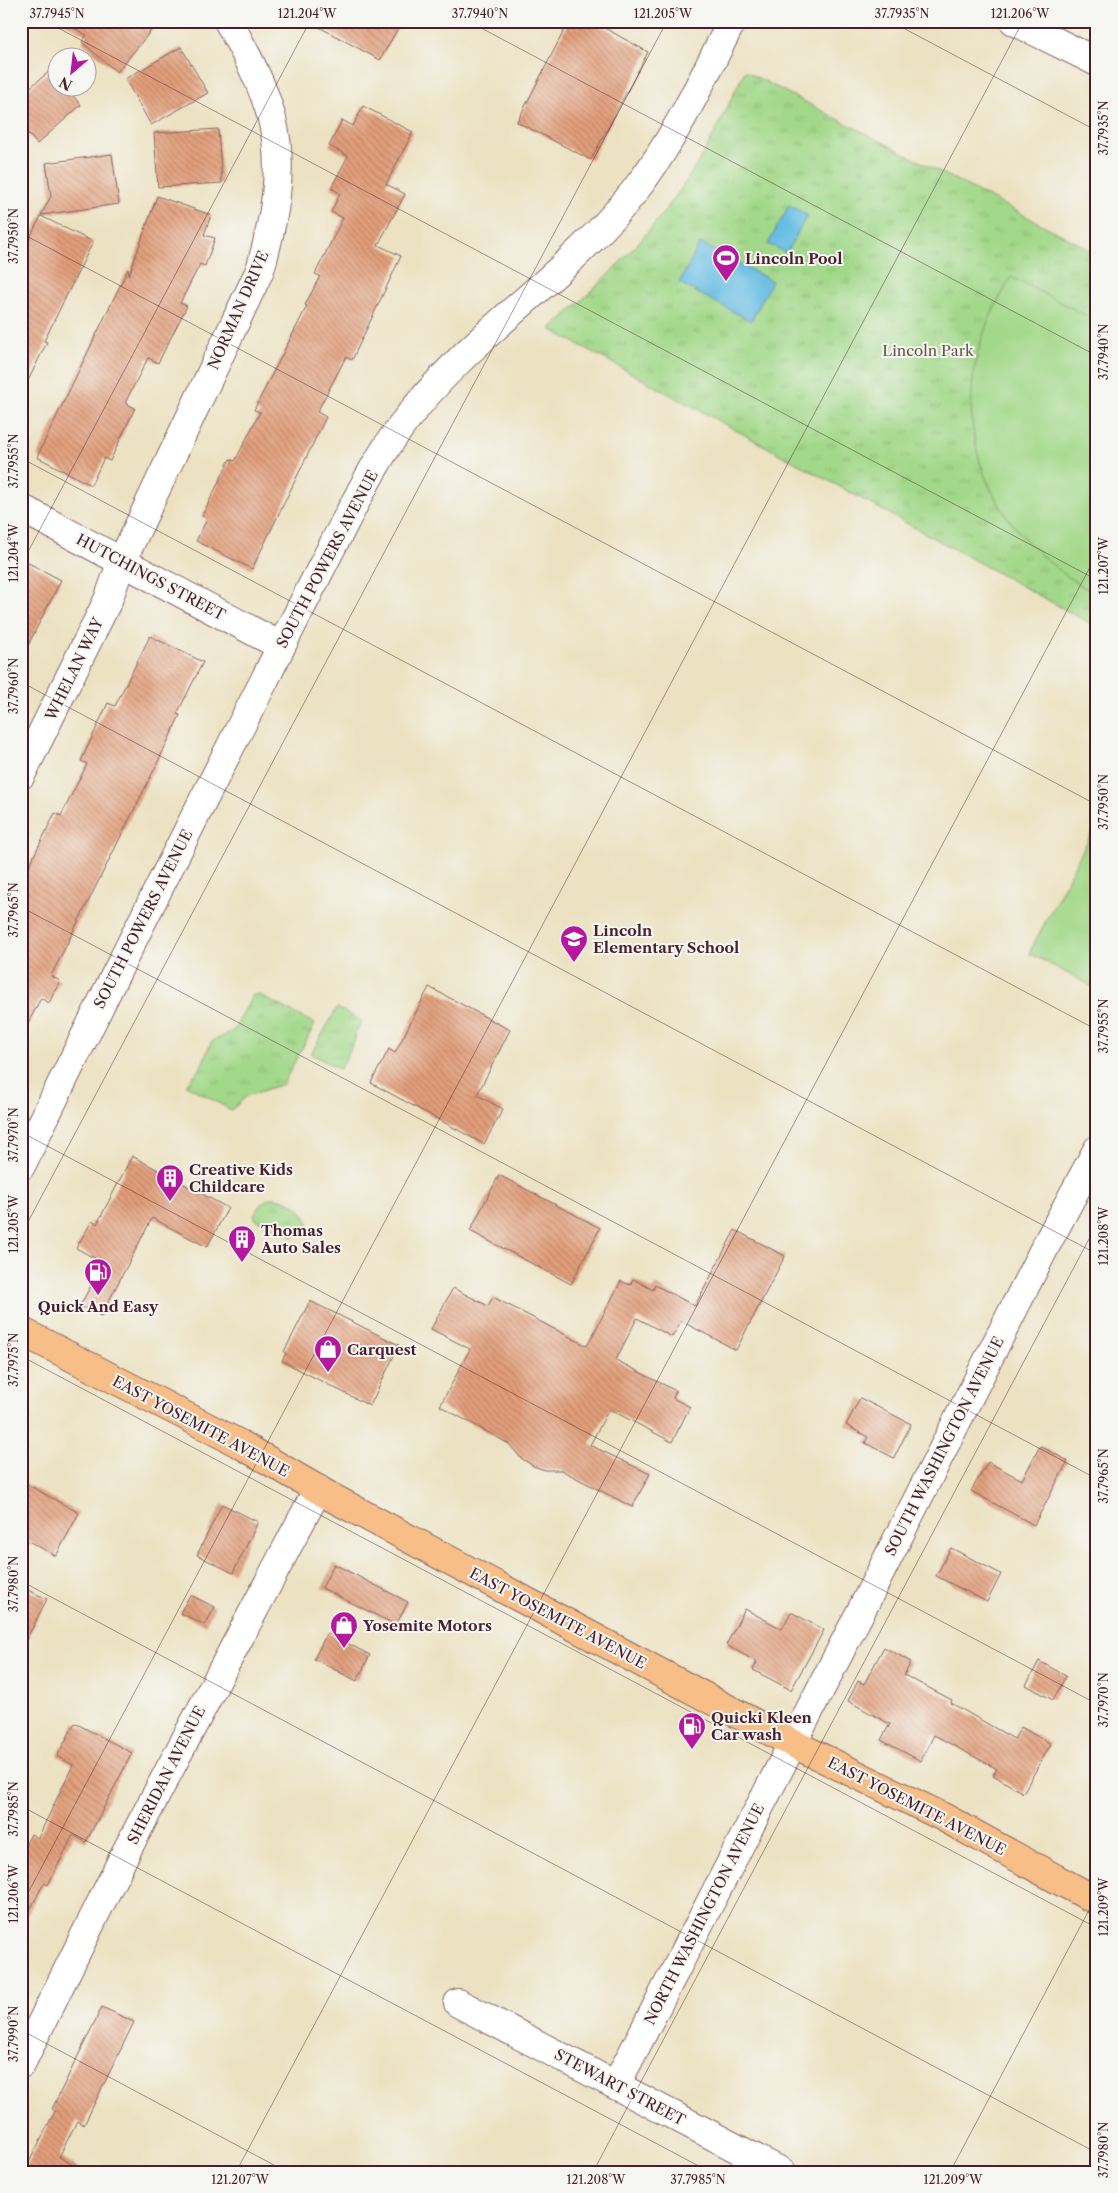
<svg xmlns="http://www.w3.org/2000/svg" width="1118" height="2193" font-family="'Libre Caslon Text',serif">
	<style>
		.grass { fill: url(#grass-tufts); stroke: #767c5a }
		.pitch { fill: #a2d889; stroke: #767c5a }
		.water { fill: #68bde4; stroke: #596e88 }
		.building { fill: url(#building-back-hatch) }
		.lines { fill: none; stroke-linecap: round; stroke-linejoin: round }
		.minor-casing { stroke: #836360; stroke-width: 30 }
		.major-casing { stroke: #836360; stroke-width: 30 }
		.minor { stroke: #fff; stroke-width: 28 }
		.major { stroke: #f7be88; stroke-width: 28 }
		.ticks { fill: none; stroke: #4a1f2b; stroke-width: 1; stroke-opacity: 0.45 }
		.labels { text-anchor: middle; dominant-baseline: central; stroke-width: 4; stroke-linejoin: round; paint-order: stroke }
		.poi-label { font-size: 15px; font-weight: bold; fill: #4a1f2b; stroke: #f6f6f2; text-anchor: start }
		.street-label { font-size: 15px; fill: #4a1f2b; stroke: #f6f6f2 }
		.park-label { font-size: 15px; fill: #645647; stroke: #f6f6f2 }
		.neatline { fill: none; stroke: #4a1f2b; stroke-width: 2 }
		.ticks-label { font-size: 12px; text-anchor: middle; fill: #4a1f2b }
	</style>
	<defs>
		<pattern id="grass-tufts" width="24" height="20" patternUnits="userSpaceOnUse" patternTransform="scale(1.25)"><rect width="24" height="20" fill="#a2d889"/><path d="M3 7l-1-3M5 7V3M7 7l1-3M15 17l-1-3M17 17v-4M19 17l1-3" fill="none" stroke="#8db976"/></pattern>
		<pattern id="building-back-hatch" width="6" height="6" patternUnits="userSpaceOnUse" patternTransform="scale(1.25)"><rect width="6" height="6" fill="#e29f7b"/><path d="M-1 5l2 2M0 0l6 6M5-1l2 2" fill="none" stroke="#b98165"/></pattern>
	</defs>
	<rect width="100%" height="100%" fill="#f6f6f2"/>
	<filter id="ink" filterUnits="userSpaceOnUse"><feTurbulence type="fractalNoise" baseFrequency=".02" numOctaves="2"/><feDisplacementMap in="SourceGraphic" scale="10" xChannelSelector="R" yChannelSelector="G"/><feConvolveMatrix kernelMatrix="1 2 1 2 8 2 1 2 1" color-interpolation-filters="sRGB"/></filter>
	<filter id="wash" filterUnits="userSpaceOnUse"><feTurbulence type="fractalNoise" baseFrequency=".0096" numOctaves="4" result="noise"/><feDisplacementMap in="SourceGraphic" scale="20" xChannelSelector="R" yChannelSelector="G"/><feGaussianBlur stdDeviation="1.12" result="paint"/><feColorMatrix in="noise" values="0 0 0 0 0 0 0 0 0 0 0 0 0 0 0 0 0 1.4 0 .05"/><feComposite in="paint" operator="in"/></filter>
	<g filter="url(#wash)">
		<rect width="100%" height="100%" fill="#ece2c2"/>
		<g class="grass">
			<path d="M745 71 1097 253V627L550 329C610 276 667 219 706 149 720 124 732 97 745 71Z"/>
			<path d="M257 994 315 1024 283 1084 247 1096 231 1110 186 1085 201 1067 211 1042 234 1030 252 996Z"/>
			<path d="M337 1008 362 1021 355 1034V1040L340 1069 311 1054Z"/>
			<path d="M272 1198C290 1199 303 1208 309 1224L304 1232 292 1237 256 1220 254 1215C258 1206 263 1200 272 1198Z"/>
		</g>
		<g class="pitch">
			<path d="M1011 277 1097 321V595C998 539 947 447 983 335 990 314 1001 296 1011 277Z"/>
			<path d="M1097 823V989L1029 953Z"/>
		</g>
		<g class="water">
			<path d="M789 205 807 215 787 253 768 244Z"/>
			<path d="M700 243 772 281 751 321 679 283Z"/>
		</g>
		<g id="blocks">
			<g class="building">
				<path d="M61 21H159L117 72 82 42 87 35Z"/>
				<path d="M308 21H402L380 60Z"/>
				<path d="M569 21H592L648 52 591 160 517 122Z"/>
				<path d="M181 47 208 93 151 125 125 79Z"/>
				<path d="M51 70 58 78V88H66L81 105 37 144 21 126V95Z"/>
				<path d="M363 106 413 132 386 184 405 194 378 245 401 256 352 360 346 357 317 412 326 417 252 569 196 541 207 519 202 516 230 459 235 461 260 412 254 410 307 306 305 305 320 276 315 274 343 218 331 212 340 193 331 188 348 156 329 146 342 120 353 126Z"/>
				<path d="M218 129 222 183 158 187 154 133Z"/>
				<path d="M112 154 119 204 41 215 51 196 46 163Z"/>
				<path d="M157 196 211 215 204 235 215 238 205 266 200 264 180 303 187 306 158 363 148 358 125 403 135 408 110 461 104 458 91 485 37 457 128 269 129 275Z"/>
				<path d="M41 216 93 242 44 341 47 342 21 395V255Z"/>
				<path d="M21 559 61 580 21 659Z"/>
				<path d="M150 636 203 662 177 714 180 715 156 766 51 976 60 981 49 1003 41 998 21 1037V882L55 813 61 816 87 764 81 761 108 703 115 706Z"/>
				<path d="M429 987 510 1030 477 1095 503 1109 484 1144 371 1083 389 1049 395 1053Z"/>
				<path d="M132 1156 228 1208 207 1247 152 1218 101 1316 80 1306 103 1263 76 1248 92 1221 97 1224Z"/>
				<path d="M499 1175 600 1228 571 1284 470 1231Z"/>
				<path d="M735 1230 785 1256 736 1350 681 1321 672 1337 637 1318 616 1360 676 1391 673 1398 690 1407 672 1442 609 1409 590 1445 650 1474 632 1507 561 1470H545L533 1466 521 1458 509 1444 440 1406 470 1349 431 1329 453 1288 488 1306 493 1297 587 1346 621 1281 630 1285 633 1279 653 1290 655 1285 695 1306Z"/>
				<path d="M310 1301 399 1345 370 1406 282 1361 286 1353 284 1352Z"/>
				<path d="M860 1398 911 1424 894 1458 865 1443 868 1437 846 1425Z"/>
				<path d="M1040 1446 1068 1461 1034 1525 971 1491 988 1462 1022 1480Z"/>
				<path d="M21 1481 79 1513 56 1556 21 1537Z"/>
				<path d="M222 1504 258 1522 233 1573 197 1555Z"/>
				<path d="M951 1548 1001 1574 987 1602 936 1576Z"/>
				<path d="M334 1564 408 1602 396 1625 322 1588Z"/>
				<path d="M21 1587 47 1599 21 1650Z"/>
				<path d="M190 1595 215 1607 205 1625 180 1613Z"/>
				<path d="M745 1609 782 1629 791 1612 824 1630 791 1690 753 1670 757 1662 726 1645Z"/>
				<path d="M327 1633 370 1655 357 1681 314 1659Z"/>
				<path d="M884 1647 911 1662 904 1675 952 1700 951 1703 1014 1739 1021 1727 1051 1744 1023 1793 993 1775 997 1769 934 1735 921 1761 881 1740 890 1724 848 1701 858 1681 864 1684Z"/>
				<path d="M1039 1661 1066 1676 1053 1700 1026 1685Z"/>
				<path d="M75 1723 132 1753 86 1842 73 1835 48 1885 44 1883 21 1927V1853L31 1834 38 1838 73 1765 57 1756Z"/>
				<path d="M102 2007 134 2022 84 2125 77 2121 59 2157 86 2172H24L55 2111 52 2109Z"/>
			</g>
		</g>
	</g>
	<g filter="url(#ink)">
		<use href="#blocks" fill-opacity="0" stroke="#836360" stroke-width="1"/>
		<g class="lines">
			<g class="minor-casing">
				<g id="minor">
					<path d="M1014 21 1097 62"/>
					<path d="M21 508 281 646"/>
					<path d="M21 775 108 600 122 561 260 270C274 221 285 168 272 119 263 84 245 52 228 21"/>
					<path d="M21 1166C100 1004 181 843 263 683 286 636 310 590 334 543 355 503 375 461 402 425 468 336 565 279 633 193 674 141 702 80 732 21"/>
					<path d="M458 2003 782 2172"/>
					<path d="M21 2064 128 1848 318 1489"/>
					<path d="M616 2085 864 1605 1044 1249 1097 1150"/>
				</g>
			</g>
			<g class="major-casing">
				<path id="major" d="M21 1331 240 1444 331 1497 792 1743 943 1817 1097 1901"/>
			</g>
			<use href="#minor" class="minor"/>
			<use href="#major" class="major"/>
		</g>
	</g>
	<path class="ticks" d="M45 21 1097 580M468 21 1097 356M890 21 1097 131M21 233 1097 805M21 458 1097 1030M21 565 310 21M21 682 1097 1254M21 907 1097 1479M21 1132 1097 1704M21 1235 667 21M21 1356 1097 1928M21 1581 1097 2153M21 1806 710 2172M21 1906 1023 21M21 2030 287 2172M236 2172 1097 554M593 2172 1097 1224M950 2172 1097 1895"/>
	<defs>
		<g id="stadium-pin" transform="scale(1.4375)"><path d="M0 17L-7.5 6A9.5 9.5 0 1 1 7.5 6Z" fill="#b5179e" stroke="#f6f6f2"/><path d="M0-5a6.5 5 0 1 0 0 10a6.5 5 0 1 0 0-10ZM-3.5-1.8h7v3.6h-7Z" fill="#fff"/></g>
		<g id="school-pin" transform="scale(1.4375)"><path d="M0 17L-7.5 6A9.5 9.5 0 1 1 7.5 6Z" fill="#b5179e" stroke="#f6f6f2"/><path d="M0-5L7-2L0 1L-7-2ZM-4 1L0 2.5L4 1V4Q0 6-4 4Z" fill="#fff"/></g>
		<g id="building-pin" transform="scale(1.4375)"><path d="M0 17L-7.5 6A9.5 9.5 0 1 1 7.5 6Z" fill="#b5179e" stroke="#f6f6f2"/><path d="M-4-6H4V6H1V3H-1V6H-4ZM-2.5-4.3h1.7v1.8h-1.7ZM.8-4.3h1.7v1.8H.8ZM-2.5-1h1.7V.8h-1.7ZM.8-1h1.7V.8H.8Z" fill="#fff"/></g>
		<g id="fuel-pin" transform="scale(1.4375)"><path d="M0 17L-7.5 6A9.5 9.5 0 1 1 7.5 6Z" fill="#b5179e" stroke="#f6f6f2"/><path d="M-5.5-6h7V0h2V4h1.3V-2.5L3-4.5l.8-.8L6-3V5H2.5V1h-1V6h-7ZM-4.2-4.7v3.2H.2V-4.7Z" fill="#fff"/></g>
		<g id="shop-pin" transform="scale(1.4375)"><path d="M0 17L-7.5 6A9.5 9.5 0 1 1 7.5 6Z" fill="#b5179e" stroke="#f6f6f2"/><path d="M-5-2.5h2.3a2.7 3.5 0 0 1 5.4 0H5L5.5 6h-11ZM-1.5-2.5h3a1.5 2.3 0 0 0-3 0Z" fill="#fff"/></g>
	</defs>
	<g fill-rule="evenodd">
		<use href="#stadium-pin" x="726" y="258"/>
		<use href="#school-pin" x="574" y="939"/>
		<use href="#building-pin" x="170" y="1178"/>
		<use href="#building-pin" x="242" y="1239"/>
		<use href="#fuel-pin" x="98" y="1272"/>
		<use href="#shop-pin" x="328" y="1349"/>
		<use href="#shop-pin" x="344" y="1625"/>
		<use href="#fuel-pin" x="692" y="1726"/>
	</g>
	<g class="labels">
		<g class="poi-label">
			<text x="745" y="258">Lincoln Pool</text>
			<text x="593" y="930">Lincoln<tspan x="593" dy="17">Elementary School</tspan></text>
			<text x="189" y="1169">Creative Kids<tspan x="189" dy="17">Childcare</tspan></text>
			<text x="261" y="1230">Thomas<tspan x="261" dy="17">Auto Sales</tspan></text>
			<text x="98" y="1306" text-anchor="middle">Quick And Easy</text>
			<text x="347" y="1349">Carquest</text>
			<text x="363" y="1625">Yosemite Motors</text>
			<text x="711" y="1717">Quicki Kleen<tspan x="711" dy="17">Car wash</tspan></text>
		</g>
		<g class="street-label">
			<text transform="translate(238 310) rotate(-66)">NORMAN DRIVE</text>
			<text transform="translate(327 559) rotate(-62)">SOUTH POWERS AVENUE</text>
			<text transform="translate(151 577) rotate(28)">HUTCHINGS STREET</text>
			<text transform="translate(74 669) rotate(-64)">WHELAN WAY</text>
			<text transform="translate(143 919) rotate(-63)">SOUTH POWERS AVENUE</text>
			<text transform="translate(201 1426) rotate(28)">EAST YOSEMITE AVENUE</text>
			<text transform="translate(944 1446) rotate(-63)">SOUTH WASHINGTON AVENUE</text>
			<text transform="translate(558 1618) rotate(28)">EAST YOSEMITE AVENUE</text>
			<text transform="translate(166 1775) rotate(-63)">SHERIDAN AVENUE</text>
			<text transform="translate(917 1806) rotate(27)">EAST YOSEMITE AVENUE</text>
			<text transform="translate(704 1914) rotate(-63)">NORTH WASHINGTON AVENUE</text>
			<text transform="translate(620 2087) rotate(28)">STEWART STREET</text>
		</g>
		<g class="park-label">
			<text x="928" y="350">Lincoln Park</text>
		</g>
	</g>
	<rect width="1118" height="2193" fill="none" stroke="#f6f6f2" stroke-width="55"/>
	<g transform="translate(72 72) rotate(208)"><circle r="24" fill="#f6f6f2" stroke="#b1a0a2"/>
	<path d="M0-4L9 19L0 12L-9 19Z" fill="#b5179e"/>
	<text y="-8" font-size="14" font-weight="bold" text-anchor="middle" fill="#4a1f2b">N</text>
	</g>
	<rect x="28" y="28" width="1062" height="2138" class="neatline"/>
	<g class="ticks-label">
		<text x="57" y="18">37.7945°N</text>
		<text x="307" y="18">121.204°W</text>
		<text x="480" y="18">37.7940°N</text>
		<text x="663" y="18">121.205°W</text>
		<text x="902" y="18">37.7935°N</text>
		<text x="1020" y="18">121.206°W</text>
		<text transform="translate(1104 128) rotate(-90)" y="4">37.7935°N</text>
		<text transform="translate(14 236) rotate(-90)" y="4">37.7950°N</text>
		<text transform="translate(1104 352) rotate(-90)" y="4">37.7940°N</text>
		<text transform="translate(14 461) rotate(-90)" y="4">37.7955°N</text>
		<text transform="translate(14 553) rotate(-90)" y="4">121.204°W</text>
		<text transform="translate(1104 566) rotate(-90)" y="4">121.207°W</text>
		<text transform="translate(14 686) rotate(-90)" y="4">37.7960°N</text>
		<text transform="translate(1104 802) rotate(-90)" y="4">37.7950°N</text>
		<text transform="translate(14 910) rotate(-90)" y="4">37.7965°N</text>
		<text transform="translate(1104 1026) rotate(-90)" y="4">37.7955°N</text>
		<text transform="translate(14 1135) rotate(-90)" y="4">37.7970°N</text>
		<text transform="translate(14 1224) rotate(-90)" y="4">121.205°W</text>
		<text transform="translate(1104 1236) rotate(-90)" y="4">121.208°W</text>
		<text transform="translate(14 1360) rotate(-90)" y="4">37.7975°N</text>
		<text transform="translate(1104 1476) rotate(-90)" y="4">37.7965°N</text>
		<text transform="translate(14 1584) rotate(-90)" y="4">37.7980°N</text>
		<text transform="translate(1104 1700) rotate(-90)" y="4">37.7970°N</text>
		<text transform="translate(14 1809) rotate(-90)" y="4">37.7985°N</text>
		<text transform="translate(14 1894) rotate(-90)" y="4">121.206°W</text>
		<text transform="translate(1104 1907) rotate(-90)" y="4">121.209°W</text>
		<text transform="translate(14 2034) rotate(-90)" y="4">37.7990°N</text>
		<text transform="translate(1104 2150) rotate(-90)" y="4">37.7980°N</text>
		<text x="240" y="2184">121.207°W</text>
		<text x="596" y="2184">121.208°W</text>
		<text x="698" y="2184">37.7985°N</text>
		<text x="953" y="2184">121.209°W</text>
	</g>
</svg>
